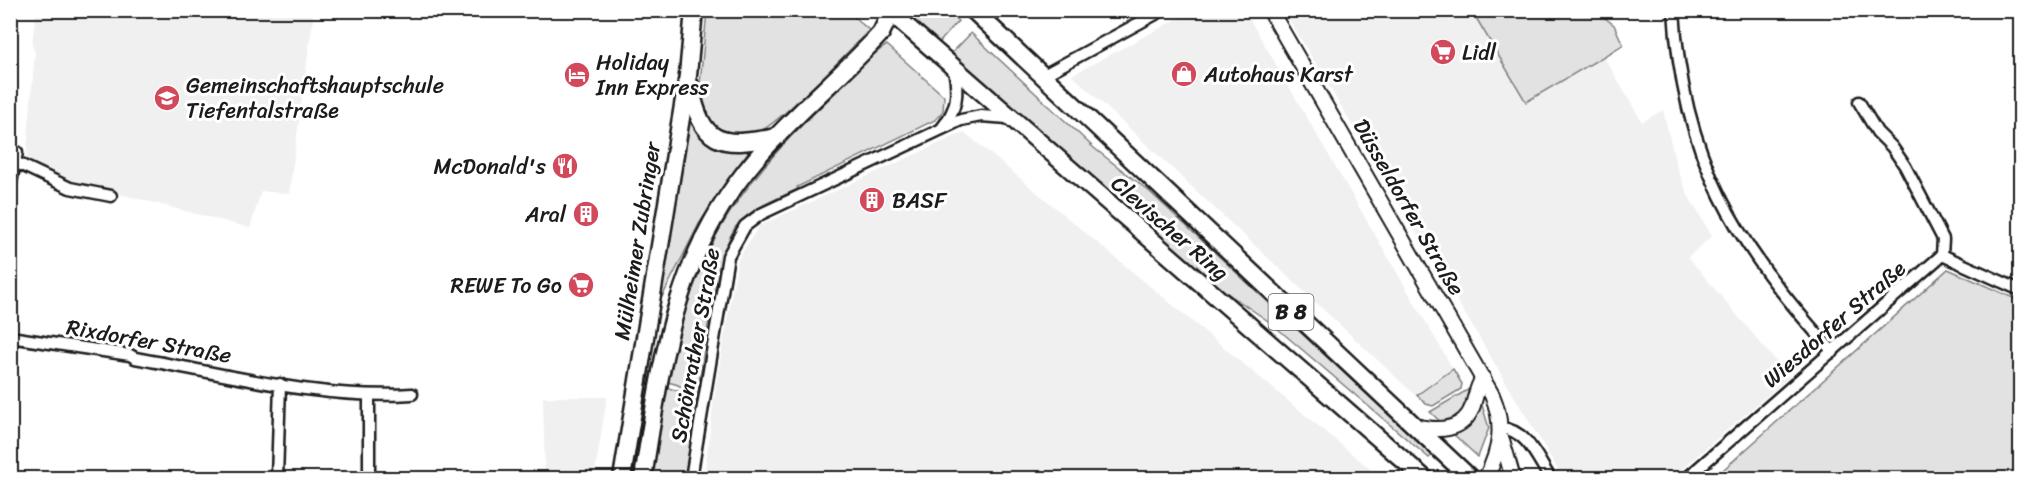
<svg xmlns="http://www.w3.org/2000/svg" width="2031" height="489" font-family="Sriracha,sans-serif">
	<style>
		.built { fill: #f0f0f0 }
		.green { fill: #e2e2e2; stroke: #7f7f7f; stroke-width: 1.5 }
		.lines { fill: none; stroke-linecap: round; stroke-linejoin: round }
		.minor-casing { stroke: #1c1c1c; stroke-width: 15 }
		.tertiary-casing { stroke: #1c1c1c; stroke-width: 18 }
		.primary-casing { stroke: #1c1c1c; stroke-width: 21 }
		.minor { stroke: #fff; stroke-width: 10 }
		.tertiary { stroke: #fff; stroke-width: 14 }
		.primary { stroke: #fff; stroke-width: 16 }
		.labels { text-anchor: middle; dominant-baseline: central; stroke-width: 6; stroke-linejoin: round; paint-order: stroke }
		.shield { fill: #fff; stroke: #606060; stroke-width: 1.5 }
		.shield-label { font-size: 21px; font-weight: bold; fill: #1c1c1c }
		.poi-label { font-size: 22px; fill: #1c1c1c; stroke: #fff; text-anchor: start }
		.street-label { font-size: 22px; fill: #1c1c1c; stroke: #fff }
	</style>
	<rect width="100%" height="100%" fill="#fff"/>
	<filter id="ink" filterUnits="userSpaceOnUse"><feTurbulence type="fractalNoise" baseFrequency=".0167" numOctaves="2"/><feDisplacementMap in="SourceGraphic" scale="12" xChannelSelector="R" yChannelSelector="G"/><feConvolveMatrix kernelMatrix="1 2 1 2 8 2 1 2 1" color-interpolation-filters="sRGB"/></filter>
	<g filter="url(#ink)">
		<g class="built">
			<path d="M36 11H314L289 194 261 191 250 228 63 179 26 162 35 52 32 45Z"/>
			<path d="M1192 11H1245L1453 369 1416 396 1072 75Z"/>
			<path d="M1284 11H1472L1526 102 1604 57 1642 122 1663 110 1677 168 1689 197 1712 236 1688 257 1789 377 1671 478H1563Z"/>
			<path d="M964 132 1381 478H704L716 384 738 259 759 226Z"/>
			<path d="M543 397H607L594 478H545Z"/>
		</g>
		<g class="green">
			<path d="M707 11H847L869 30C850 50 774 130 751 136 734 141 723 133 708 124L699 94Z"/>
			<path d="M902 11H947L958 21 939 43Z"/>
			<path d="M1472 11H1596L1614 25 1623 45 1526 102Z"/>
			<path d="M971 33 1094 148 1150 192 1432 455 1429 458 1271 323 1220 288 951 54Z"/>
			<path d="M887 45 944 96 943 111 935 120 797 187 798 189C777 199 753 207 738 224 714 249 700 385 693 426L690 425C697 402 691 385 666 382 691 256 732 193 823 104 842 85 863 60 887 45Z"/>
			<path d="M690 115 750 149 699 224 656 309Z"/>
			<path d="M1948 269 2020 301V478H1714Z"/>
			<path d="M1453 369 1462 384 1461 389 1433 406 1426 404 1417 395Z"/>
			<path d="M665 387 682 392 688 402 685 428 693 431 685 478H650Z"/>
			<path d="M1469 389C1469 409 1460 416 1444 425L1430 412Z"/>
			<path d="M1481 402 1489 428 1478 457 1452 433Z"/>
		</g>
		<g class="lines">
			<g class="minor-casing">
				<g id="minor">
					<path d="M1674 10C1682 158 1736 245 1833 352"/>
					<path d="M1042 76 1163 10"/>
					<path d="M1859 102 1877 132 1892 147 1905 166 1943 239 1942 255"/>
					<path d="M942 128C957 109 959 94 954 70"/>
					<path d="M15 162 70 188 111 196"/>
					<path d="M10 188 17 152"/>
					<path d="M10 337 130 355 135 358C226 374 320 400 412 394"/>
					<path d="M1501 428C1527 430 1537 458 1550 478"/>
					<path d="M277 478 280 384"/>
					<path d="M369 478V396"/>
					<path d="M691 478 728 256 745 226 761 214 961 120 981 116 1008 118"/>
					<path d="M1687 478 1942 255 2020 290"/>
				</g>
			</g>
			<g class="tertiary-casing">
				<g id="tertiary">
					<path d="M1270 10 1492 395C1505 425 1500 450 1486 478"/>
					<path d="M1414 426C1437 431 1464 433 1473 405 1476 395 1477 387 1483 378"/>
					<path d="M1502 440 1513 478"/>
				</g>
			</g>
			<g class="primary-casing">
				<g id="primary">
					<path d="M888 10 1424 478"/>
					<path d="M973 10 1470 478"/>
					<path d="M690 85C702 145 719 148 776 137"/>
					<path d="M622 478 688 75 694 10"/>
					<path d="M643 478C662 360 674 255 755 160 794 114 841 77 881 33L892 10"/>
				</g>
			</g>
			<use href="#minor" class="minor"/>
			<use href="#tertiary" class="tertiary"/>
			<use href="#primary" class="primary"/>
		</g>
	</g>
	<defs>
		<g id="supermarket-disc" transform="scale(1.35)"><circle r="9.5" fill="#d1495b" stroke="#fff"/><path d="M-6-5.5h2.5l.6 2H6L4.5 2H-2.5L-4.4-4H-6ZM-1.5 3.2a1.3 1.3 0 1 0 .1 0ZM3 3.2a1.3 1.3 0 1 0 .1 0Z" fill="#fff"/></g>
		<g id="shop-disc" transform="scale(1.35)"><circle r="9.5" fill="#d1495b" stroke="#fff"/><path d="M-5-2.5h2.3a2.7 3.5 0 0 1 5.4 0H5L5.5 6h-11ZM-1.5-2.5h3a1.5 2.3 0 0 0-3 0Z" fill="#fff"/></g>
		<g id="hotel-disc" transform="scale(1.35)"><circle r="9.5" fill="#d1495b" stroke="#fff"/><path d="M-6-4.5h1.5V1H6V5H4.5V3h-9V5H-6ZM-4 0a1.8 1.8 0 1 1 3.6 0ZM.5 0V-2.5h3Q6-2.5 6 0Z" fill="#fff"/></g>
		<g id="school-disc" transform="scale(1.35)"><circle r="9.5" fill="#d1495b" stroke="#fff"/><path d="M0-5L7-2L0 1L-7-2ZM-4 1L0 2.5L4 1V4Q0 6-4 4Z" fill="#fff"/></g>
		<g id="restaurant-disc" transform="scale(1.35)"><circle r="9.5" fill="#d1495b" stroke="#fff"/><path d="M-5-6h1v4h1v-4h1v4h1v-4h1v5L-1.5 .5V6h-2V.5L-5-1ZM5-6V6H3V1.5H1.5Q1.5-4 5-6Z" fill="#fff"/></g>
		<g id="building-disc" transform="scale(1.35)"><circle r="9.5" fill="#d1495b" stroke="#fff"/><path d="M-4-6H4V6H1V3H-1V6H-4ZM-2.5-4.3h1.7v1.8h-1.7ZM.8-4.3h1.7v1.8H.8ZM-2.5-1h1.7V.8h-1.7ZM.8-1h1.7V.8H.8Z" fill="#fff"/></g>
	</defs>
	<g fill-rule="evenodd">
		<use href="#supermarket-disc" x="1443" y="52"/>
		<use href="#shop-disc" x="1184" y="74"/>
		<use href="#hotel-disc" x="577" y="75"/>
		<use href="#school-disc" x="167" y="98"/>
		<use href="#restaurant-disc" x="565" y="166"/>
		<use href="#building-disc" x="872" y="200"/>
		<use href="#building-disc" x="586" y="214"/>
		<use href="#supermarket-disc" x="581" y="285"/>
	</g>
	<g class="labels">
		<rect class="shield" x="1268.5" y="294" width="45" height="36" rx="4.5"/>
		<g class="shield-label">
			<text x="1291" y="312">B 8</text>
		</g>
		<g class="poi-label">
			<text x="1462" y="52">Lidl</text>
			<text x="596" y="62">Holiday<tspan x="596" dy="25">Inn Express</tspan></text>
			<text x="1204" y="74">Autohaus Karst</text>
			<text x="186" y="85">Gemeinschaftshauptschule<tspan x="186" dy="25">Tiefentalstraße</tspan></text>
			<text x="546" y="166" text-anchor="end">McDonald's</text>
			<text x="892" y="200">BASF</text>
			<text x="566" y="214" text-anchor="end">Aral</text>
			<text x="562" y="285" text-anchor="end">REWE To Go</text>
		</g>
		<g class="street-label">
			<text transform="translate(1409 207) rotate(60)">Düsseldorfer Straße</text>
			<text transform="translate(1170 228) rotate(41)">Clevischer Ring</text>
			<text transform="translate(637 241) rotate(-81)">Mülheimer Zubringer</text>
			<text transform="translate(1834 324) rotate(-41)">Wiesdorfer Straße</text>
			<text transform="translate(149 341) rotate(10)">Rixdorfer Straße</text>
			<text transform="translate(695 345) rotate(-80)">Schönrather Straße</text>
		</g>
	</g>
	<rect width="2031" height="489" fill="none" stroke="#fff" stroke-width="36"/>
	<rect x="18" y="18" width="1995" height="453" fill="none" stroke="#1c1c1c" stroke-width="2" filter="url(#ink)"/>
</svg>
